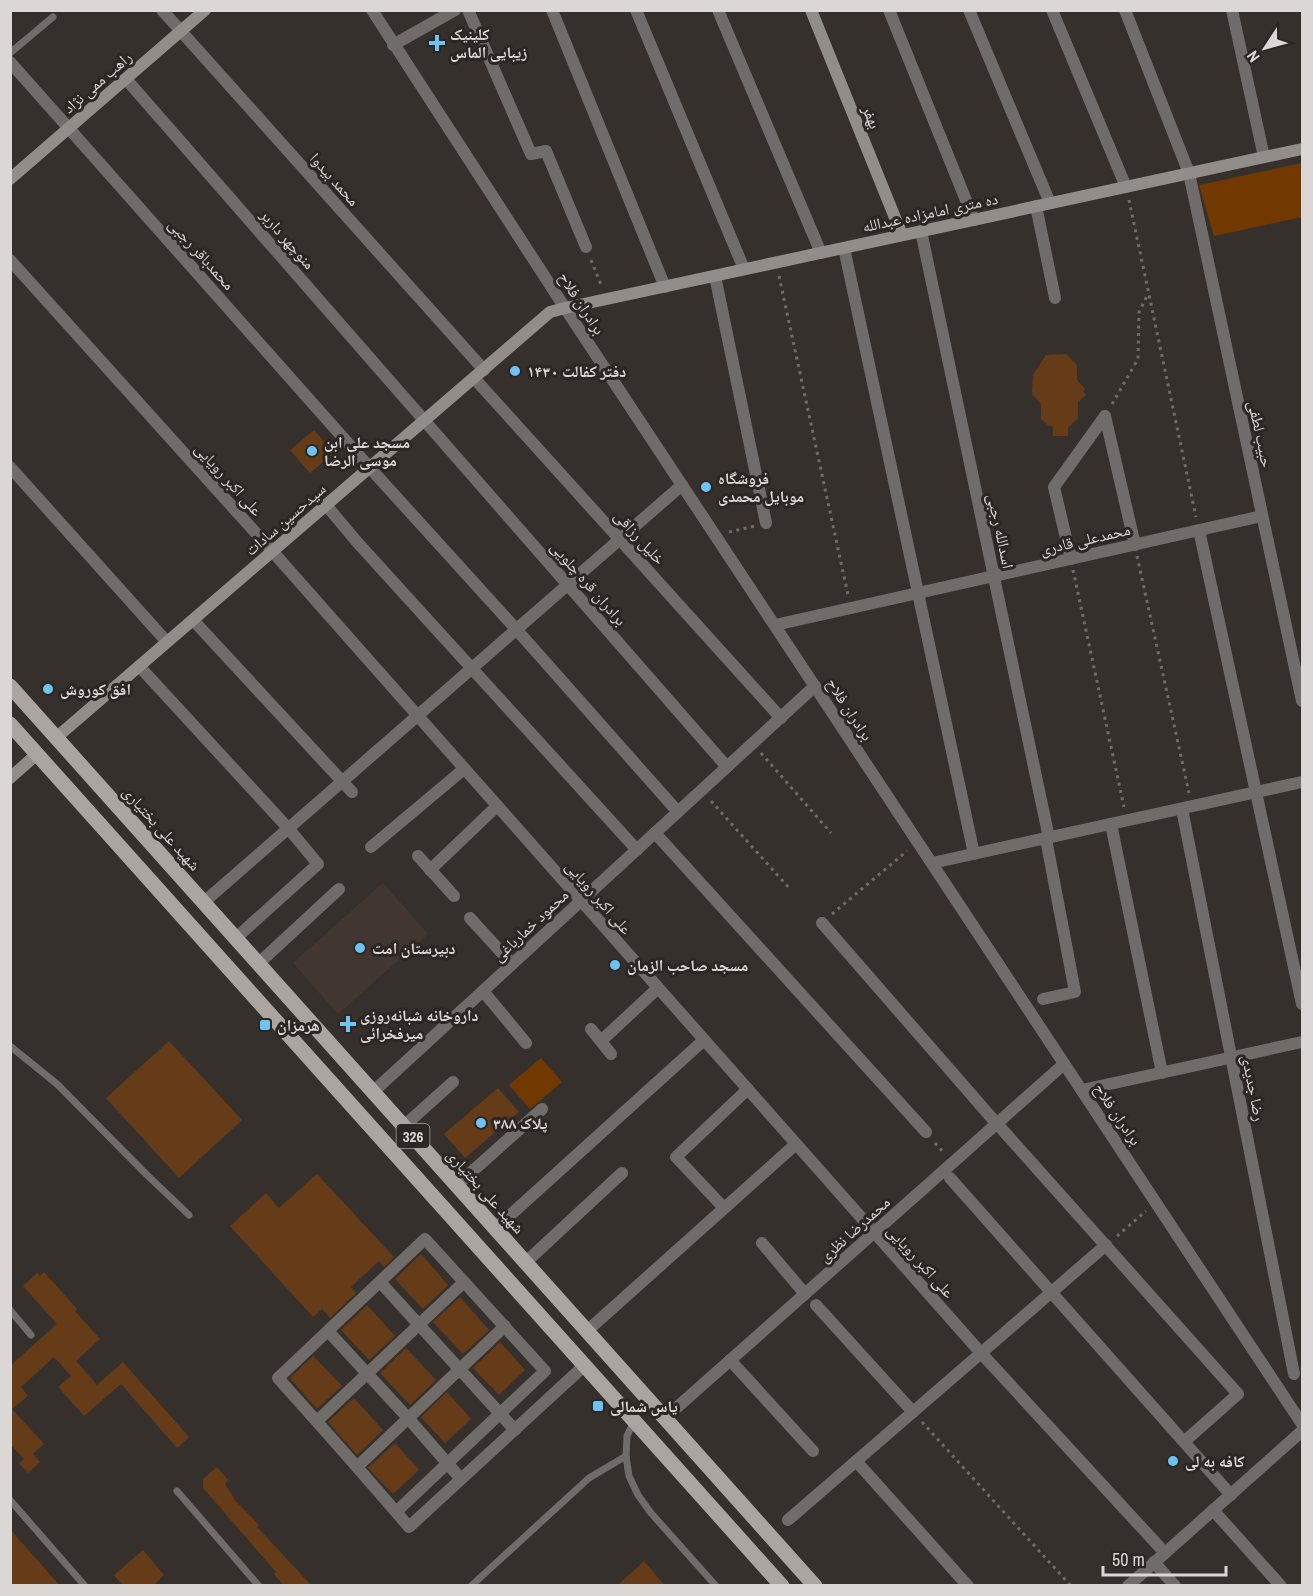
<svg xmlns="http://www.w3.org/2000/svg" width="1313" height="1596" font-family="'Archivo Narrow','Noto Naskh Arabic',sans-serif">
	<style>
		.built { fill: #423730 }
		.green { fill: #713900 }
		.building { fill: #653b18 }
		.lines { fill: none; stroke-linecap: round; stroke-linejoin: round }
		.path { stroke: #716b69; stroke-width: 3; stroke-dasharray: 3 4.5; stroke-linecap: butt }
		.lane { stroke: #6f6c6a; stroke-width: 7 }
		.street { stroke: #6f6c6a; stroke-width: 12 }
		.secondary { stroke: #918d89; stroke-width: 12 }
		.primary { stroke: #aba5a1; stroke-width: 15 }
		.poi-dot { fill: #6fc2f4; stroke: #2c2723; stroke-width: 2 }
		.labels { text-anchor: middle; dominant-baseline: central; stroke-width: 6; stroke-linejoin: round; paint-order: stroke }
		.shield { fill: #2c2723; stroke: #a6a2a0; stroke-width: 1.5 }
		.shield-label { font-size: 15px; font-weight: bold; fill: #dbd7d5 }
		.poi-label { font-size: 16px; font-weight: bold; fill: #dbd7d5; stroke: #2c2723; text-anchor: start }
		.street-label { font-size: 16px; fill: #dbd7d5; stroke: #2c2723 }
	</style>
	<rect width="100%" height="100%" fill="#36302d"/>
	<path class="built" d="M383 883 428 934 338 1014 293 963Z"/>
	<g class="green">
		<path d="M1302 163V217L1214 236 1199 185Z"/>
		<path d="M541 1058 562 1082 530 1109 509 1085Z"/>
	</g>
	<g class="building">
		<path d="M1066 354 1077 365V380L1085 389 1083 391 1086 395 1078 402V418L1068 428V436H1053V426H1049L1041 419V404L1032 394 1033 375 1046 355Z"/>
		<path d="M314 430 334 453 310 473 290 450Z"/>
		<path d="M169 1041 242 1120 179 1178 106 1098Z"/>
		<path d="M498 1088 519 1112 465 1158 444 1134Z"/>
		<path d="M317 1174 394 1257 384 1267 379 1261 351 1287 356 1293 330 1318 322 1309 313 1317 230 1226 266 1193 279 1208Z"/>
		<path d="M421 1254 448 1285 423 1309 395 1279Z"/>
		<path d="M44 1272 77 1309 75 1311 100 1339 76 1361 97 1385 123 1362 189 1437 177 1448 121 1384 84 1416 58 1387 71 1376 54 1357 21 1387 28 1396 12 1409 44 1444 33 1454 40 1462 28 1473 19 1463 24 1459 10 1444V1366L57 1324 23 1286 37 1273 40 1276Z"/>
		<path d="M460 1297 489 1330 463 1354 433 1322Z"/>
		<path d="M367 1305 395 1336 369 1360 341 1330Z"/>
		<path d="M500 1342 525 1370 499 1395 473 1368Z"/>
		<path d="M406 1348 436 1380 410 1405 380 1373Z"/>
		<path d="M313 1356 342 1386 317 1409 290 1378Z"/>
		<path d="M447 1392 471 1419 445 1443 421 1417Z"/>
		<path d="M354 1398 383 1430 357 1455 328 1422Z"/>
		<path d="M395 1443 419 1470 393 1494 368 1468Z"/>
		<path d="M217 1467 228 1480 225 1484 236 1501 259 1525 257 1527 312 1586H284L274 1574 276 1572 203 1488V1479Z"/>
		<path d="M10 1529 60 1586H10Z"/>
		<path d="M143 1550 164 1575 153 1586H123L114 1575Z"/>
		<path d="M644 1561 665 1586H617Z"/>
	</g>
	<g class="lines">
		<g class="path">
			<path d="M1129 200 1196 517"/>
			<path d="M591 260 602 287"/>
			<path d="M779 276 848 595"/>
			<path d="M1112 404 1138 359 1139 312 1148 294"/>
			<path d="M729 532 755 526"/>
			<path d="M1137 556 1189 793"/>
			<path d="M1073 570 1124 807"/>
			<path d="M761 753 831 833"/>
			<path d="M711 801 790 889"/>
			<path d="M832 914 907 851"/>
			<path d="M935 1143 944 1153"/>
			<path d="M1117 1236 1146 1211"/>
			<path d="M922 1422 1071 1586"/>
		</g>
		<g class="lane">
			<path d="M10 53 53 17"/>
			<path d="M10 1046 57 1084 146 1174 189 1215"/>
			<path d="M10 1310 31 1335"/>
			<path d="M634 1421 627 1436 626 1456 629 1476 638 1495 651 1513 716 1586"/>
			<path d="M177 1491 259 1586"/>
			<path d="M10 1500 85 1586"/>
			<path d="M471 1586 589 1478 626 1456"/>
		</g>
		<g class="street">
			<path d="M162 10 484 370"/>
			<path d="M372 10 565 308 1302 1424"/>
			<path d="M468 10 531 154 546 151 586 247"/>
			<path d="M552 10 665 287"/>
			<path d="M636 10 744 269"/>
			<path d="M718 10 821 253"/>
			<path d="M889 10 974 220"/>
			<path d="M969 10 1050 203"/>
			<path d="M1052 10 1126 187"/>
			<path d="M1125 10 1189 173 1302 701"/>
			<path d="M1232 10 1264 157"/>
			<path d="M393 45 455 10"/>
			<path d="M10 62 370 468 516 629 678 812"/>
			<path d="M126 79 727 767"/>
			<path d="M1036 206 1055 298"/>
			<path d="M921 231 1049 838"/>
			<path d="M844 248 974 854"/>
			<path d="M10 260 273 552 981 1353 1165 1553"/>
			<path d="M715 276 766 523"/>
			<path d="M474 378 781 718"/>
			<path d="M1105 416 1135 545"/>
			<path d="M10 467 167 642"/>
			<path d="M326 505 357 542 637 850"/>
			<path d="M1199 530 1302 1004"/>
			<path d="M1071 559 1054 487 1105 416"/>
			<path d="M193 620 352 792"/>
			<path d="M775 625 1262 516"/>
			<path d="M139 666 288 828 318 864 236 938"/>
			<path d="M1182 809 1294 1374"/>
			<path d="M1111 824 1162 1073"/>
			<path d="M655 833 926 1132"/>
			<path d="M371 847 464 769"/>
			<path d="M418 856 454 896"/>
			<path d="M932 863 1302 782"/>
			<path d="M430 870 497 806"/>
			<path d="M204 902 682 485"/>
			<path d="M470 918 512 964"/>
			<path d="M822 923 997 1124"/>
			<path d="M259 963 339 889"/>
			<path d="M483 991 526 1043"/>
			<path d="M1043 999 1075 992 1046 839"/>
			<path d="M591 1029 611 1054"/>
			<path d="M601 1041 658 988"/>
			<path d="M1082 1090 1302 1042"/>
			<path d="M374 1091 815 686"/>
			<path d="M404 1126 453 1082"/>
			<path d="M1000 1127 1238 1394 1185 1441"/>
			<path d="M950 1178 1231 1495"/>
			<path d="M457 1185 542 1109"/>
			<path d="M724 1208 676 1157 748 1089"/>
			<path d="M496 1228 704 1040"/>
			<path d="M762 1243 805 1294"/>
			<path d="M526 1262 622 1173"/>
			<path d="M380 1282 515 1430"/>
			<path d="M816 1305 913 1412"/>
			<path d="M328 1331 408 1418 461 1479"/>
			<path d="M587 1331 796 1144"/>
			<path d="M730 1360 813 1451"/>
			<path d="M665 1418 1064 1064"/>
			<path d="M317 1421 464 1282"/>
			<path d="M856 1461 968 1586"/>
			<path d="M357 1467 505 1326"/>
			<path d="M1213 1510 1281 1586"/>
			<path d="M396 1512 545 1371 425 1239 278 1378C322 1427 366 1477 409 1527L585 1365"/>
			<path d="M788 1520 1106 1245"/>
			<path d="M1154 1562 1175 1586"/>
			<path d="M1128 1586 1302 1431"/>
		</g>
		<g class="secondary">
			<path d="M811 10 902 235"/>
			<path d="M10 179 205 10"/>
			<path d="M57 737 550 312 565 308 1302 149"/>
			<path d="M10 778 37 754"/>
		</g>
		<g class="primary">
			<path d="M10 686 815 1586"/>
			<path d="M10 724 782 1586"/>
		</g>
	</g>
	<g class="poi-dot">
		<path d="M434 34h6v6h6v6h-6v6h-6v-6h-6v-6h6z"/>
		<circle cx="515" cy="371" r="6"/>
		<circle cx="312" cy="451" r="6"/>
		<circle cx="706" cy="487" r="6"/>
		<circle cx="48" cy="689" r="6"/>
		<circle cx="360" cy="948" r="6"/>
		<circle cx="615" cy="965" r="6"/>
		<path d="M345 1015h6v6h6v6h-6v6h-6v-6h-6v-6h6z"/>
		<rect x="259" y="1019" width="12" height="12" rx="3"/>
		<circle cx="481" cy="1123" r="6"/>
		<rect x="592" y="1400" width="12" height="12" rx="3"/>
		<circle cx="1173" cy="1461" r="6"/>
	</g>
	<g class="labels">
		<rect class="shield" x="396.5" y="1124" width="33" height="24" rx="4.5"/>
		<g class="shield-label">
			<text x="413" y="1136">326</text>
		</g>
		<g class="poi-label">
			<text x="450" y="34">کلینیک<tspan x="450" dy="18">زیبایی الماس</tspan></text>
			<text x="527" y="371">دفتر کفالت ۱۴۳۰</text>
			<text x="324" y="442">مسجد علی ابن<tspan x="324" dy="18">موسی الرضا</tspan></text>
			<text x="718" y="478">فروشگاه<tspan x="718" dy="18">موبایل محمدی</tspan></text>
			<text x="60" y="689">افق کوروش</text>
			<text x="372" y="948">دبیرستان امت</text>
			<text x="627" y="965">مسجد صاحب الزمان</text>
			<text x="360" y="1015">داروخانه شبانه‌روزی<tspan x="360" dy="18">میرفخرائی</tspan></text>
			<text x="277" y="1025">هرمزان</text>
			<text x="493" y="1123">پلاک ۳۸۸</text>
			<text x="610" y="1406">یاس شمالی</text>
			<text x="1185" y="1461">کافه به لی</text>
		</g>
		<g class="street-label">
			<text transform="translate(97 82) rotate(-41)">راهب ممی نژاد</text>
			<text transform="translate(872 117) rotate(68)">بهفر</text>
			<text transform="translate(335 179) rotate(48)">محمد بیدوا</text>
			<text transform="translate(930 212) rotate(-12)">ده متری امامزاده عبدالله</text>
			<text transform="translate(288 239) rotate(49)">منوچهر داربر</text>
			<text transform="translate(202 254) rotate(48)">محمدباقر رجبی</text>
			<text transform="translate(582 303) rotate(57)">برادران فلاح</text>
			<text transform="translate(1261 434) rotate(78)">حبیب لطفی</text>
			<text transform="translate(229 479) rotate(48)">علی اکبر رویایی</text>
			<text transform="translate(285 519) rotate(-41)">سیدحسین سادات</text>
			<text transform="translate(1001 531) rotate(78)">اسدالله رجبی</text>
			<text transform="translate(640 537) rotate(48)">خلیل رزاقی</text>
			<text transform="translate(1085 539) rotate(-13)">محمدعلی قادری</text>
			<text transform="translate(589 583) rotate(49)">برادران قره چلویی</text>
			<text transform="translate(850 709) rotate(57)">برادران فلاح</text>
			<text transform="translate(162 828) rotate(48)">شهید علی بختیاری</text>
			<text transform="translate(599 897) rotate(49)">علی اکبر رویایی</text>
			<text transform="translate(530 925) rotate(-43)">محمود خمارباغی</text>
			<text transform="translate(1254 1088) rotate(79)">رضا جدیدی</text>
			<text transform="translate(1118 1114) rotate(56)">برادران فلاح</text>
			<text transform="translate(486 1191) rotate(48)">شهید علی بختیاری</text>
			<text transform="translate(854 1229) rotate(-42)">محمدرضا نظری</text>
			<text transform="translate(921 1261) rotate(48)">علی اکبر رویایی</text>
		</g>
	</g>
	<rect width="1313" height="1596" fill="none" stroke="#dbd7d5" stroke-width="24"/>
	<g transform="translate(1265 48) rotate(234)" stroke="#2c2723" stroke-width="4.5" paint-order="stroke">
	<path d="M0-4.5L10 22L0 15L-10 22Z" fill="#dbd7d5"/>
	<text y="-9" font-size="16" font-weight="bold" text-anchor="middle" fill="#dbd7d5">N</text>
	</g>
	<path d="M1103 1566v9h123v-9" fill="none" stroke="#dbd7d5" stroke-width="3"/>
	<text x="1112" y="1566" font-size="18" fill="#dbd7d5" stroke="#2c2723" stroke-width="4.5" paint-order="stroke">50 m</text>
</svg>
